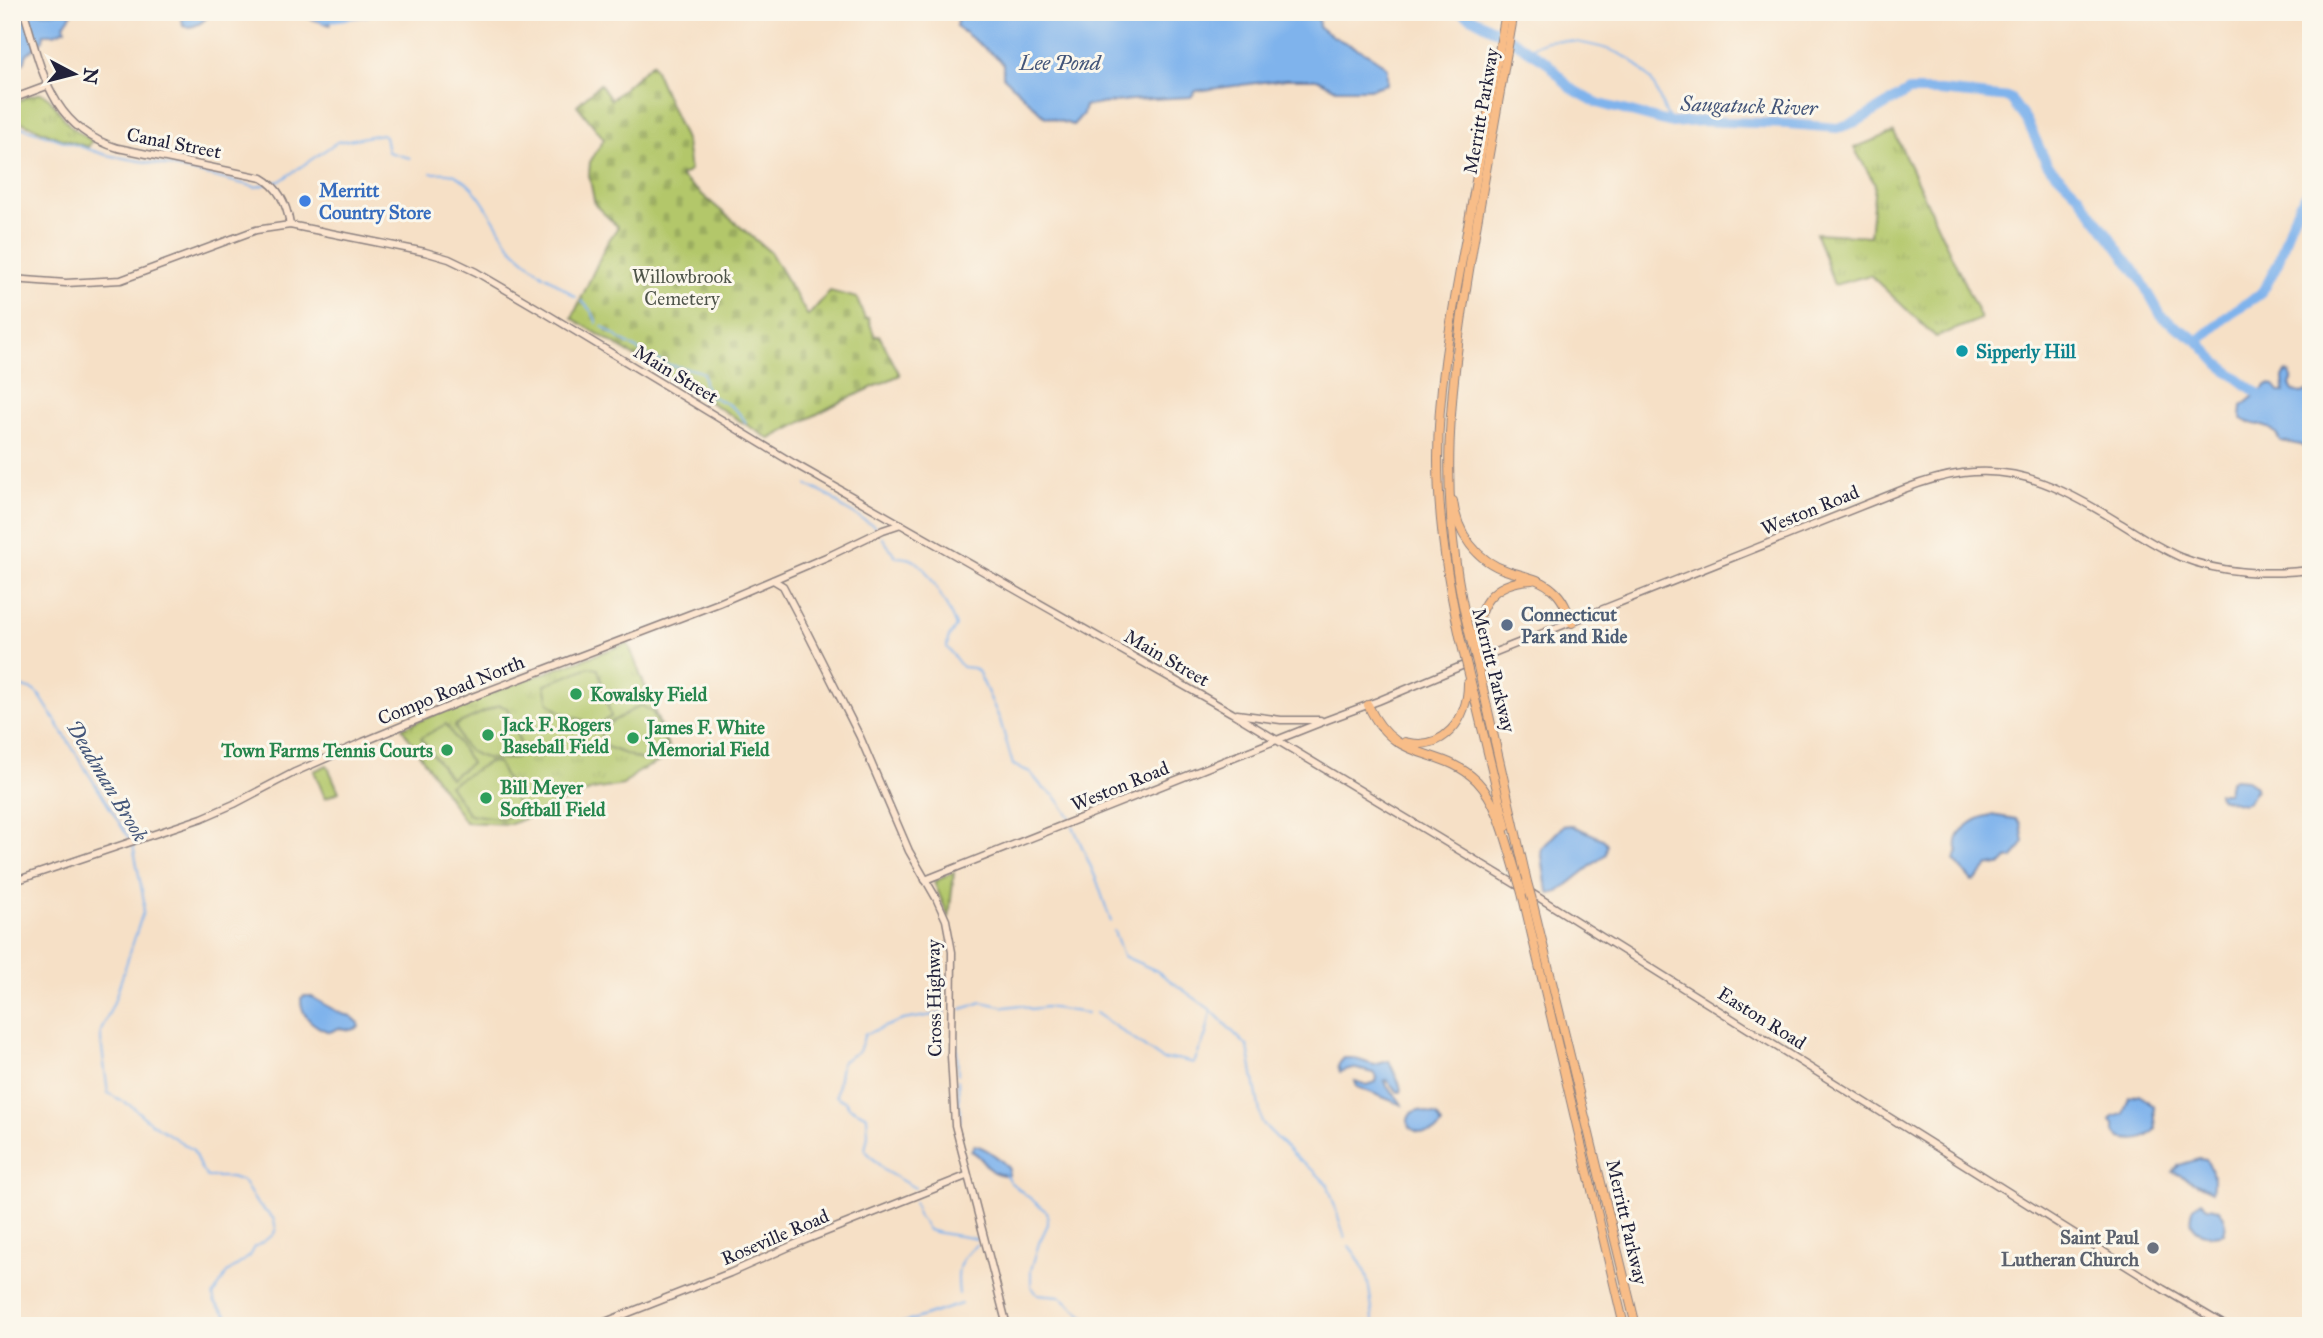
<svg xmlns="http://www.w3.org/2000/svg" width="2323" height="1338" font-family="'IM FELL Great Primer',serif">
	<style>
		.cemetery { fill: url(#cemetery-stones); stroke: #6a7453; stroke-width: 2 }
		.park { fill: url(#park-tufts); stroke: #6a7453; stroke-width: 2 }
		.pitch { fill: #b3c76b; stroke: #6a7453; stroke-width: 2 }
		.water { fill: #7fb3ec; stroke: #506a94; stroke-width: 2 }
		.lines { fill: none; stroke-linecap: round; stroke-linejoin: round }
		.stream { stroke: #7fb3ec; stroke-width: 2 }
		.river { stroke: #7fb3ec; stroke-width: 10 }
		.secondary-casing { stroke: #8c8180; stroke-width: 9 }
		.highway-casing { stroke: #8c8180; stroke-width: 10 }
		.secondary { stroke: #fce5cf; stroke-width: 6 }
		.highway { stroke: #f8bd88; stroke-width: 8 }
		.highway-bridge-casing { stroke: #8c8180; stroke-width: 10; stroke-linecap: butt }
		.highway-bridge { stroke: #f8bd88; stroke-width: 8 }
		.shop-dot { fill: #3f7fe0; stroke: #fbf7ec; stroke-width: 2.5 }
		.culture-dot { fill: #0f9aa8; stroke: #fbf7ec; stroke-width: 2.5 }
		.service-dot { fill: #5c6f8a; stroke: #fbf7ec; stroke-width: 2.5 }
		.leisure-dot { fill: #2e9e5b; stroke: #fbf7ec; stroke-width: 2.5 }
		.worship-dot { fill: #6b7280; stroke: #fbf7ec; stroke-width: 2.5 }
		.labels { text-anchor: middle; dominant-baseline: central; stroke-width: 6; stroke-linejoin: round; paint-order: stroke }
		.street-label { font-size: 19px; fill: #22223b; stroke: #fbf7ec }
		.shop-label { font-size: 19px; font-weight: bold; fill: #366cbe; stroke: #fbf7ec; text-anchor: start }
		.park-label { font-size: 19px; fill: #4e5449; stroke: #fbf7ec }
		.culture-label { font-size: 19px; font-weight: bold; fill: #0d838f; stroke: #fbf7ec; text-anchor: start }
		.service-label { font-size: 19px; font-weight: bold; fill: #4e5e75; stroke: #fbf7ec; text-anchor: start }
		.leisure-label { font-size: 19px; font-weight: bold; fill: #27864d; stroke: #fbf7ec; text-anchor: start }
		.worship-label { font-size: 19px; font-weight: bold; fill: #5b616d; stroke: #fbf7ec; text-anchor: end }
		.water-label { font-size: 21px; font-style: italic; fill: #435579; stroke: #fbf7ec }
	</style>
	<defs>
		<pattern id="cemetery-stones" width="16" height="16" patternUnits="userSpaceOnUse" patternTransform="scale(1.75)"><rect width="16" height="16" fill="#b3c76b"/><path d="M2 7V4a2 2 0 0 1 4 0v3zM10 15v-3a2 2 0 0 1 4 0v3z" fill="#9aab5e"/></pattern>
		<pattern id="park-tufts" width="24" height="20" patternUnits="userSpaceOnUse" patternTransform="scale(1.75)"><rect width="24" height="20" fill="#b3c76b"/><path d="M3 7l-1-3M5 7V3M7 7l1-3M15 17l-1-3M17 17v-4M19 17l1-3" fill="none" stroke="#9aab5e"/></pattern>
	</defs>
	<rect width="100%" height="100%" fill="#fbf7ec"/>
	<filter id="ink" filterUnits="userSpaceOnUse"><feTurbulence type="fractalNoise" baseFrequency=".0143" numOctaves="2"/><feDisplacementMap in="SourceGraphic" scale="14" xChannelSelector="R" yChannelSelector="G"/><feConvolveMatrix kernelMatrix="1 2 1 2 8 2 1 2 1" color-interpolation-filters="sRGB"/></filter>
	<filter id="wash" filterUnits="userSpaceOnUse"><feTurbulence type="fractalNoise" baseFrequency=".00686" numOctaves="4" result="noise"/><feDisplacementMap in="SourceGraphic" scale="28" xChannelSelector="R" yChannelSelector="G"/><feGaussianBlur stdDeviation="1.57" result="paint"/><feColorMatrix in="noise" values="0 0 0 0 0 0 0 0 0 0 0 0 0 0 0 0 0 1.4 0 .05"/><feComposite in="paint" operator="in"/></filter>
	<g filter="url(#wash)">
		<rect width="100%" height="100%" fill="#f6e0c6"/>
		<path class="cemetery" d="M652 63 686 142 690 171 680 176 770 252 808 316 830 291 857 298 865 319 868 318 875 337 879 335 900 375 836 404 770 439 572 318 607 243 618 227 595 205 589 175 590 162 604 139 577 105 600 84 611 100Z"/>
		<g class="park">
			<path d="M41 93 49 98 70 126 92 141 88 147 56 137 19 121H12V105L26 97Z"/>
			<path d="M1894 132 1981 319 1936 337 1870 275 1834 285 1816 233 1870 236 1875 184 1854 148Z"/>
			<path d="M628 643 672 756 639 771 623 785 592 790 511 824 465 822 402 728 475 698Z"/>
			<path d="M954 872 949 918 934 882Z"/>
		</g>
		<g class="pitch">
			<path d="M589 667 598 669 611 717 596 725 562 713 549 703 545 685Z"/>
			<path d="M499 705 507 708 524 754C505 763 474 762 461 741 459 736 457 730 455 725Z"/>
			<path d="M641 705 653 713 668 749 641 760 607 747 598 730Z"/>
			<path d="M446 724 471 763 450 778 421 738Z"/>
			<path d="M489 762 498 763 520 811 503 819 469 814 449 785Z"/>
			<path d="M327 765 339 792 325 798 314 771Z"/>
		</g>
		<g class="water">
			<path d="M73 12 64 25 66 29 54 34H44L43 40 27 54 24 63 12 67V13Z"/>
			<path d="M185 12H212C204 21 195 30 183 26L182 18Z"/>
			<path d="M291 12H333L330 25Z"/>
			<path d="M959 12H1318L1319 27C1340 44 1368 49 1387 68V84L1369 89H1336L1317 79H1286L1196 91 1191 97 1131 100 1085 106 1083 114 1073 125 1044 116 1003 76V64L999 59 956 26Z"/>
			<path d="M2286 372 2290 373 2292 379 2290 385 2293 391 2301 393 2311 390V451L2301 445 2280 441C2273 421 2254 429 2241 418L2242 406 2268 384 2274 385 2279 392H2284L2283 378Z"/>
			<path d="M2234 779 2247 780 2256 786V789L2249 802 2243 804 2219 798 2218 793H2228L2230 782Z"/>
			<path d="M1991 815 2016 819 2021 825 2024 842 2013 858 2007 859 2000 866 1989 865 1976 880 1972 881 1954 860 1958 852C1951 833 1974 818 1991 815Z"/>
			<path d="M1571 825 1603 839 1607 844 1606 854 1558 892 1550 894 1546 884 1541 849 1563 826Z"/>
			<path d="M304 996H310L342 1014 351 1016 359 1023V1027L351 1030 339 1028 330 1032C314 1027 300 1016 301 998Z"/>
			<path d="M1344 1058H1353L1374 1065 1389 1061 1400 1085 1401 1092H1398L1386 1080 1384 1081C1388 1092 1398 1095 1402 1105L1357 1087 1355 1081 1367 1085 1376 1082 1377 1077 1373 1073 1352 1068 1340 1072 1338 1065Z"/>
			<path d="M2139 1094 2154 1107 2156 1129C2147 1141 2134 1141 2120 1138L2114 1132V1124L2110 1121 2113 1117 2123 1114 2129 1097Z"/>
			<path d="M1419 1110 1437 1116 1442 1124C1436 1137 1418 1134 1409 1127 1406 1118 1410 1112 1419 1110Z"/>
			<path d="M974 1145C986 1147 1002 1160 1009 1169L1008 1175C982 1175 988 1158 971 1151Z"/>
			<path d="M2199 1159 2205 1160C2214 1167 2214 1183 2212 1191L2173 1172 2179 1165Z"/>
			<path d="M2202 1201 2207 1207C2222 1207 2229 1218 2224 1233 2214 1236 2197 1236 2192 1224 2190 1220 2193 1211 2193 1207Z"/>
		</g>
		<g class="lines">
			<g class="stream">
				<path d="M1527 50C1533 47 1540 43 1547 41 1566 38 1610 47 1626 57 1636 62 1643 71 1650 79 1659 92 1662 110 1672 123"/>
				<path d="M12 124 106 155 169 166 256 187 267 184"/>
				<path d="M431 173C438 173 446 172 453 174 482 186 495 229 514 250 523 259 534 267 543 275 551 277 567 292 576 297"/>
				<path d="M272 183 280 181 337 142 382 134 385 136 388 152 410 158"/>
				<path d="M582 301 592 312 597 323"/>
				<path d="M602 326C622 341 646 357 670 365 682 369 692 367 703 373L704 384 710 396C725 402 738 408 746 423"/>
				<path d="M807 485 831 497 843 508 876 527"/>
				<path d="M882 537 896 557C904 557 911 558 918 563 930 572 950 612 956 626L948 639 947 647 962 667 973 668 978 671 1000 720 1013 765 1030 772 1043 788 1055 796 1070 817"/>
				<path d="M12 684 33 690 40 696 130 840"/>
				<path d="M1073 826 1097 881 1111 922"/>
				<path d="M133 845 144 901 143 912 114 1002 101 1031V1041L108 1093 133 1107 147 1120 193 1150 200 1167 207 1177H231L243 1181 257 1204 273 1218 276 1229 273 1235 255 1247 250 1256 227 1273 213 1296 215 1303 237 1326"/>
				<path d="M1114 931 1123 956 1157 971 1211 1010 1248 1047 1262 1123 1299 1160 1314 1171 1328 1185 1345 1238"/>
				<path d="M962 1009 982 1002 1006 1007 1021 1005 1031 1009 1046 1007 1087 1013"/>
				<path d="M1096 1013 1163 1060 1177 1059 1194 1063 1206 1035 1211 1011"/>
				<path d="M956 1030 958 1074"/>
				<path d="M958 1080 960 1121"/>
				<path d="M1005 1174 1010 1182 1047 1212 1048 1224 1039 1243 1031 1270V1286L1037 1294 1060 1296 1096 1326"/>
				<path d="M915 1188 885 1171 865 1150 868 1135 867 1116 849 1107 846 1102 836 1096 841 1065 843 1061 859 1051 865 1034 903 1020 945 1013"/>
				<path d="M914 1202 918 1215 928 1230C943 1235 960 1235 976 1239"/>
				<path d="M1349 1246C1372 1273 1369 1292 1374 1326"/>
				<path d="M959 1294C956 1269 958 1260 977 1244"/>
				<path d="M841 1322 854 1326"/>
				<path d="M863 1326H865"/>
				<path d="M884 1326 906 1322 961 1304"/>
			</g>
			<g class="river">
				<path d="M309 12 324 18 366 12"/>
				<path d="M1461 12 1506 36 1547 62 1570 88 1597 103 1672 123 1700 121 1789 124 1838 128 1858 121 1909 91H1940L2010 98 2028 123 2047 164 2078 194 2140 278 2162 317 2198 341 2219 364 2265 399"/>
				<path d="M2198 341 2231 313 2259 295 2266 286 2278 263 2290 225 2299 205 2311 187"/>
			</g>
		</g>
	</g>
	<g filter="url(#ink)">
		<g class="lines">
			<g class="secondary-casing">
				<g id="secondary">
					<path d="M24 12C42 71 51 128 118 148L262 178C280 188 287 205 290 225"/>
					<path d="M12 99 47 86"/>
					<path d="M12 279 66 283 121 280 256 230 290 225 425 252 449 259 476 272 542 311 793 463 1232 713 1520 887"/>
					<path d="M773 580 783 586 807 632 860 737 909 851 936 898 946 920 952 952 951 1056 955 1125 1007 1326"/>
					<path d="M1237 714 1281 720H1320"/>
					<path d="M925 880 1327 720 1378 701 1483 657 1904 489C1991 455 2039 474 2115 520 2136 533 2157 547 2180 557 2223 574 2265 575 2311 570"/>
					<path d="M12 882 202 818 234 804 295 772 363 742 467 699 719 603 831 555 883 530 901 524"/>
					<path d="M1530 892 2163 1289 2226 1326"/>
					<path d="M595 1326 730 1273 800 1242 966 1176"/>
				</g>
			</g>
			<g class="highway-casing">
				<g id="highway">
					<path d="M1453 501C1457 533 1476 561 1508 571 1523 576 1540 578 1553 590 1563 598 1568 611 1572 623"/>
					<path d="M1475 645C1477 606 1490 582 1532 580"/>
					<path d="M1475 655C1432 502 1450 381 1476 228 1489 156 1501 84 1514 12"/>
					<path d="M1465 658C1449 592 1438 527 1438 459 1438 385 1452 315 1465 243 1479 166 1492 89 1506 12"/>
					<path d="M1478 667 1527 882"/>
					<path d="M1468 670 1506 827"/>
					<path d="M1368 705C1396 766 1439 744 1477 781 1500 805 1507 845 1517 876"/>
					<path d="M1405 742C1444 752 1468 719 1468 683"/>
					<path d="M1522 893 1624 1326"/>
					<path d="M1532 900 1636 1326"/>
				</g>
			</g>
			<use href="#secondary" class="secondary"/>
			<use href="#highway" class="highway"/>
			<g class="highway-bridge-casing">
				<g id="highway-bridge">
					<path d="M1475 655 1478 667"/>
					<path d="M1465 658 1468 670"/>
					<path d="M1517 876 1522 893"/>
					<path d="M1527 882 1532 900"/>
				</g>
			</g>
			<use href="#highway-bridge" class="highway-bridge"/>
		</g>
	</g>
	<circle class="shop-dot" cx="305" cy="201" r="7"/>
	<circle class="culture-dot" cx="1962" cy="351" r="7"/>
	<circle class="service-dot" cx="1507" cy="625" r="7"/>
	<g class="leisure-dot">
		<circle cx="576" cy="694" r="7"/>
		<circle cx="488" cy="735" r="7"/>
		<circle cx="633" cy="738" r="7"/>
		<circle cx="447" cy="750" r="7"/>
		<circle cx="486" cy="798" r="7"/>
	</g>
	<circle class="worship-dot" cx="2153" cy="1248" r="7"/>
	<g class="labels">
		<g class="street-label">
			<text transform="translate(1481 111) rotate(-80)">Merritt Parkway</text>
			<text transform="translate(174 143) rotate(11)">Canal Street</text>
			<text transform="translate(676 374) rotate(31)">Main Street</text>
			<text transform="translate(1810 510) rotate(-22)">Weston Road</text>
			<text transform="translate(1167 658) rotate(30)">Main Street</text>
			<text transform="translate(1494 670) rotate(76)">Merritt Parkway</text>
			<text transform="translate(451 690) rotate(-22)">Compo Road North</text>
			<text transform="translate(1120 786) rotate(-22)">Weston Road</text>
			<text transform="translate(934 998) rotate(-91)">Cross Highway</text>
			<text transform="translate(1762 1018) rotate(32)">Easton Road</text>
			<text transform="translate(1627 1222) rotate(77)">Merritt Parkway</text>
			<text transform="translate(775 1237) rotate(-23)">Roseville Road</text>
		</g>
		<g class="shop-label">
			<text x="319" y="190">Merritt<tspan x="319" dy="22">Country Store</tspan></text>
		</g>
		<g class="park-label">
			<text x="682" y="276">Willowbrook<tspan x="682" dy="22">Cemetery</tspan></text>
		</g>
		<g class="culture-label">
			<text x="1976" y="351">Sipperly Hill</text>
		</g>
		<g class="service-label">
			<text x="1521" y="614">Connecticut<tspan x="1521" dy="22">Park and Ride</tspan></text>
		</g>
		<g class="leisure-label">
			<text x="590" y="694">Kowalsky Field</text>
			<text x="502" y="724">Jack F. Rogers<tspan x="502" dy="22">Baseball Field</tspan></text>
			<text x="647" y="727">James F. White<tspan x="647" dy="22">Memorial Field</tspan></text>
			<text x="433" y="750" text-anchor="end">Town Farms Tennis Courts</text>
			<text x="500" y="787">Bill Meyer<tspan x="500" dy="22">Softball Field</tspan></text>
		</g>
		<g class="worship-label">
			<text x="2139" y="1237">Saint Paul<tspan x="2139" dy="22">Lutheran Church</tspan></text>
		</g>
		<g class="water-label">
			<text x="1060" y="63">Lee Pond</text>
			<text transform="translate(1749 106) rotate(2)">Saugatuck River</text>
			<text transform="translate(107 781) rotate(59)">Deadman Brook</text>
		</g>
	</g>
	<rect width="2323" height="1338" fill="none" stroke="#fbf7ec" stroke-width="42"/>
	<g transform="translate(74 74) rotate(97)" stroke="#fbf7ec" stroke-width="5" paint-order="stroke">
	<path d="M0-5L12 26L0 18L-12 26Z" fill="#22223b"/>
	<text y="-10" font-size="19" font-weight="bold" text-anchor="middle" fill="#22223b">N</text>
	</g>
</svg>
